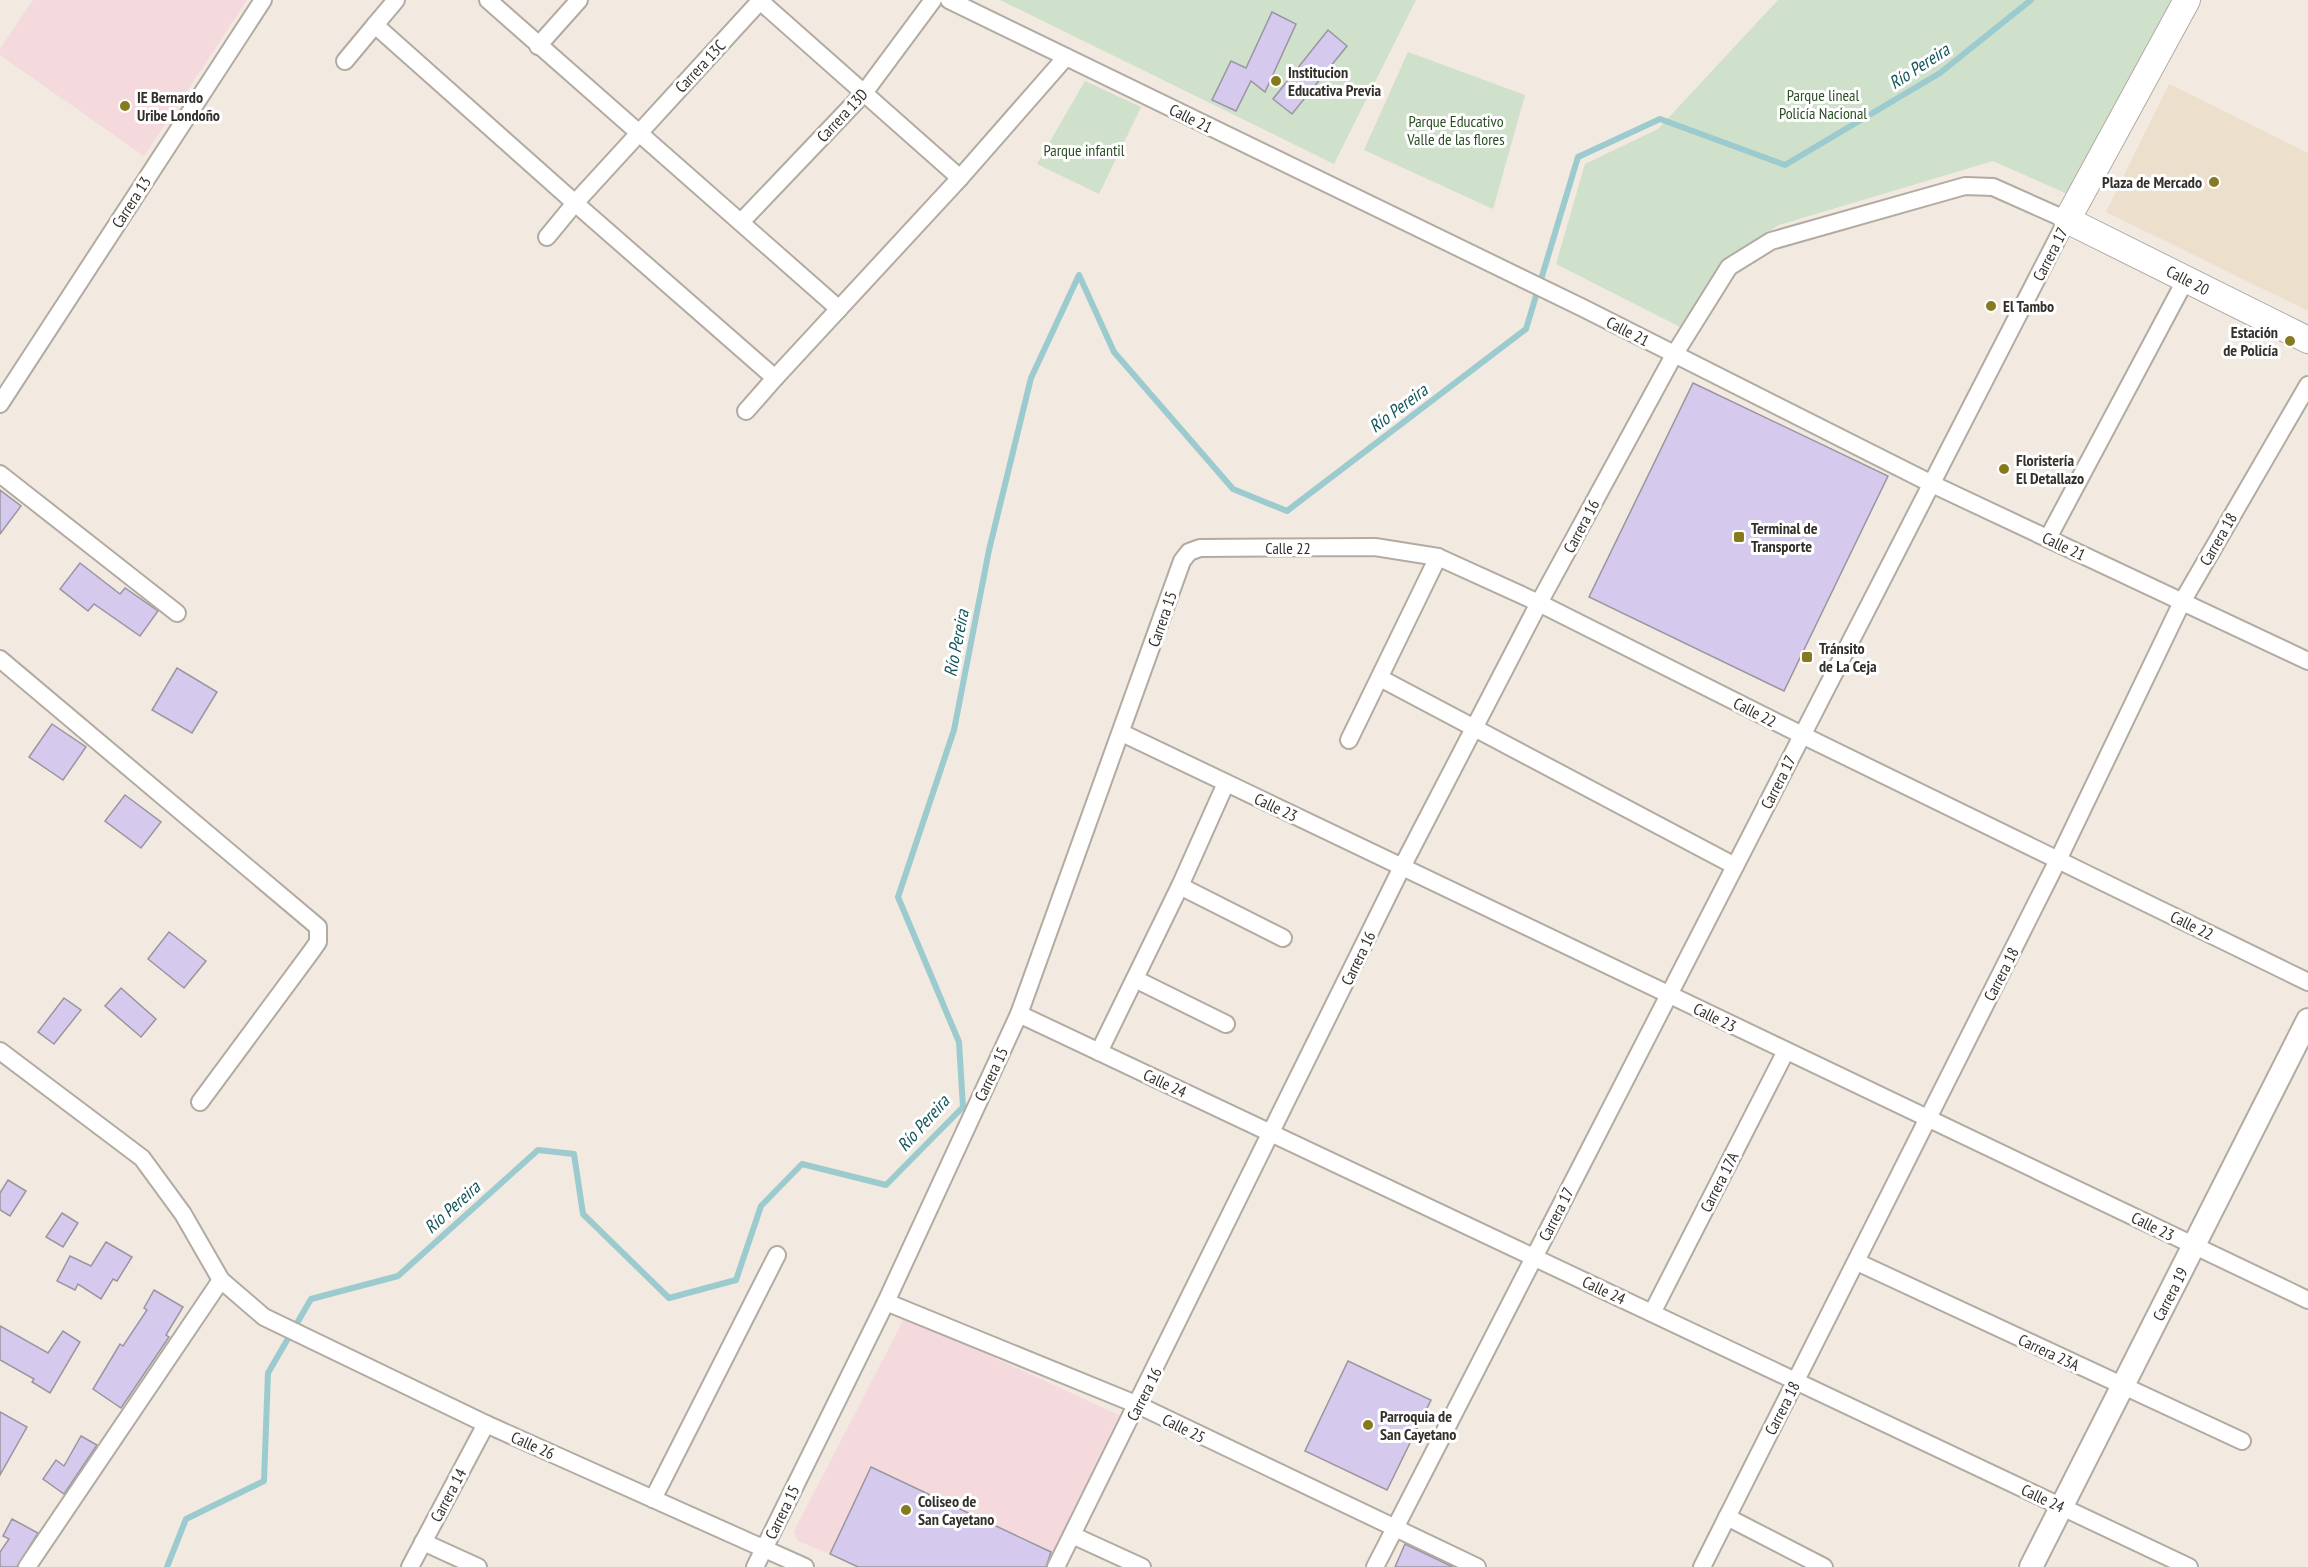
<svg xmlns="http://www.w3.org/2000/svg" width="2308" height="1567" font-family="'PT Sans Narrow',sans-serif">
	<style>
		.commercial { fill: #ecdfcb }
		.education { fill: #f4d9dd }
		.green { fill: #cfe0cb }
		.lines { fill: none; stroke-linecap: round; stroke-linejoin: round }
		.stream { stroke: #9bcacf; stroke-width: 6 }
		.building { fill: #d5c9ed; stroke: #9996a0; stroke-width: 1.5 }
		.street-casing { stroke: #b3aba2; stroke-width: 20 }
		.secondary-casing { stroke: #b3aba2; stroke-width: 26 }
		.primary-casing { stroke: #b3aba2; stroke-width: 28 }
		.street { stroke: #fff; stroke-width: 16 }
		.secondary { stroke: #fff; stroke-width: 22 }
		.primary { stroke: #fff; stroke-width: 26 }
		.poi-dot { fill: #867a1f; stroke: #fff; stroke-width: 2 }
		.labels { text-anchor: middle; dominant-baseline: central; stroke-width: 6; stroke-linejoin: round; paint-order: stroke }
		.street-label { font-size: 16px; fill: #33302c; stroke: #fff }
		.poi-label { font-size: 16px; font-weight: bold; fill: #33302c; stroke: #fff; text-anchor: start }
		.park-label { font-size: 16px; fill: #2a4e24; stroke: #fff }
		.water-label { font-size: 18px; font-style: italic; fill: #12555a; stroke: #fff }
	</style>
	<rect width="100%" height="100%" fill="#f2e9e0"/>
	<path class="commercial" d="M2169 84 2308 153V311L2106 212Z"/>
	<g class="education">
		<path d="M33 0H247L144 156 0 55V49Z"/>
		<path d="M905 1317 1119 1415 1052 1553 871 1467 830 1554 798 1541 794 1531Z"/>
	</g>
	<g class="green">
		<path d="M1000 0H1416L1334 164Z"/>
		<path d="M1778 0H2180L2072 196 1993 161 1779 225 1722 260 1680 327 1556 264 1585 164 1658 129Z"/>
		<path d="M1408 52 1525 95 1493 209 1364 150Z"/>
		<path d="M1085 81 1141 107 1099 194 1037 164Z"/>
	</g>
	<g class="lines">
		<path class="stream" d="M167 1567 186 1519 264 1481 268 1373 311 1299 398 1276 538 1150 574 1154 583 1214 669 1298 736 1280 761 1206 802 1164 886 1185 963 1107 959 1042 898 897 954 730 989 550 1031 378 1079 275 1114 352 1233 489 1287 511 1526 329 1578 157 1660 119 1785 165 1940 73 2031 0"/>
	</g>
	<g class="building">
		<path d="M1272 12 1296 24 1265 92 1251 81 1236 111 1212 100 1231 61 1246 68Z"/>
		<path d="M1328 30 1347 46 1292 114 1273 99Z"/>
		<path d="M1693 383 1888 476 1784 691 1589 597Z"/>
		<path d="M0 490 21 506 0 534Z"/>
		<path d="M80 563 120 594 125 588 158 611 140 636 94 604 88 611 60 589Z"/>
		<path d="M177 668 217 692 192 733 152 710Z"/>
		<path d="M52 724 86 747 63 780 29 757Z"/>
		<path d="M125 795 161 822 141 848 105 821Z"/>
		<path d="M169 932 206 961 184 988 148 959Z"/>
		<path d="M121 988 156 1019 141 1037 105 1006Z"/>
		<path d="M64 998 81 1010 54 1044 38 1032Z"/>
		<path d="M8 1180 26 1191 10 1216 0 1210V1193Z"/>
		<path d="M62 1213 78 1223 63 1247 46 1237Z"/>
		<path d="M106 1242 132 1257 117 1281 113 1279 101 1299 78 1284 75 1290 57 1281 70 1256 91 1266Z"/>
		<path d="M154 1290 183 1307 166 1335 169 1337 121 1408 93 1389 120 1344 123 1346 147 1310 144 1308Z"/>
		<path d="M0 1326 48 1353 63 1331 80 1342 50 1393 32 1382 34 1379 0 1360Z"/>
		<path d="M1348 1361 1431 1400 1387 1490 1305 1451Z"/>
		<path d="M0 1412 27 1427 0 1475Z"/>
		<path d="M81 1436 97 1445 64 1494 43 1479 56 1460 64 1466Z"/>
		<path d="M871 1467 1051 1552 1046 1567H858L830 1554Z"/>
		<path d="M12 1519 38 1533 17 1567H0V1552L9 1539 3 1536Z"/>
		<path d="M1405 1544 1453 1567H1395Z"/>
	</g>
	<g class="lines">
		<g class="street-casing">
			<g id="street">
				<path d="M396 0 375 25 575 203 547 237"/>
				<path d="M488 0 839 309"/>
				<path d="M761 0 575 203 775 378 960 178 1066 57"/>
				<path d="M949 0 1583 308 1932 484 2308 661"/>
				<path d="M760 1 960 178"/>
				<path d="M538 46 579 0"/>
				<path d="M345 61 375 25"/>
				<path d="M741 222 864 93 933 0"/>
				<path d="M0 404 263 0"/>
				<path d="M746 411 775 378"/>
				<path d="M0 474 177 613"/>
				<path d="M2048 538 2186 279"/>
				<path d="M0 659 318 927V942L311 952 200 1102"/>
				<path d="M1380 678 1735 866"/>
				<path d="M1122 733 2308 1300"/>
				<path d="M1349 740 1438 557"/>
				<path d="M1180 886 1283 938"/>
				<path d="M1135 979 1226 1024"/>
				<path d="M1019 1014 2189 1567"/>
				<path d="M0 1051 142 1158 183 1214 221 1280 264 1317 486 1424 805 1567"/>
				<path d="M1099 1052 1180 886 1226 783"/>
				<path d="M1857 1262 2242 1441"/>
				<path d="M886 1302 1138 1405 1477 1567"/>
				<path d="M1652 1313 1786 1051"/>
				<path d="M653 1499 777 1255"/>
				<path d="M1727 1517 1824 1567"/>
				<path d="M1072 1535 1142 1567"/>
				<path d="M423 1542 478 1567"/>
				<path d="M27 1567 221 1280"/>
				<path d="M410 1567 486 1424"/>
				<path d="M755 1567 886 1302 1019 1014 1182 561 1189 552 1200 548 1375 547 1438 557 1539 603 1802 735 2308 982"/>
				<path d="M1056 1567 1402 867 1539 603 1674 355 1729 267 1771 241 1965 186 1993 187 2067 220 1375 1567"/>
				<path d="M1702 1567 2058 860 2182 602 2308 385"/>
			</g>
		</g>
		<g class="secondary-casing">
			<path id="secondary" d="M2031 1567 2308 1020"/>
		</g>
		<g class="primary-casing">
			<path id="primary" d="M2187 0 2067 220 2308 340"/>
		</g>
		<use href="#street" class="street"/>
		<use href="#secondary" class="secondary"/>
		<use href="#primary" class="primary"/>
	</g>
	<g class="poi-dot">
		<circle cx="1276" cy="81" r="6"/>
		<circle cx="125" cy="106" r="6"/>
		<circle cx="2214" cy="182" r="6"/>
		<circle cx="1991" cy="306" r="6"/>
		<circle cx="2290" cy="341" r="6"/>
		<circle cx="2004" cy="469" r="6"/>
		<rect x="1733" y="531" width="12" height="12" rx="3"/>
		<rect x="1801" y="651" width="12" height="12" rx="3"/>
		<circle cx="1368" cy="1425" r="6"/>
		<circle cx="906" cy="1510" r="6"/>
	</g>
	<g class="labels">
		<g class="street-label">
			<text transform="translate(700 66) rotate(-47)">Carrera 13C</text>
			<text transform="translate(842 115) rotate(-47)">Carrera 13D</text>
			<text transform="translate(1191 118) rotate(26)">Calle 21</text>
			<text transform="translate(131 202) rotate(-57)">Carrera 13</text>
			<text transform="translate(2050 254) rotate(-63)">Carrera 17</text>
			<text transform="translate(2188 280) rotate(27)">Calle 20</text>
			<text transform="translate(1628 331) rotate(27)">Calle 21</text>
			<text transform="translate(1581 526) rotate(-62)">Carrera 16</text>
			<text transform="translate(2218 539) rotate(-60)">Carrera 18</text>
			<text transform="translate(2064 546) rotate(25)">Calle 21</text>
			<text x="1288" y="548">Calle 22</text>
			<text transform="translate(1162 619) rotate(-71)">Carrera 15</text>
			<text transform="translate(1755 712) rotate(27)">Calle 22</text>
			<text transform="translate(1778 782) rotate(-63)">Carrera 17</text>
			<text transform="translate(1276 807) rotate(25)">Calle 23</text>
			<text transform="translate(2192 925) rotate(26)">Calle 22</text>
			<text transform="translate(1358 958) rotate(-64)">Carrera 16</text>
			<text transform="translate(2001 974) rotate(-63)">Carrera 18</text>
			<text transform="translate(1715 1017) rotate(26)">Calle 23</text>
			<text transform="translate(991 1074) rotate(-65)">Carrera 15</text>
			<text transform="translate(1165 1083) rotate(25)">Calle 24</text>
			<text transform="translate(1719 1182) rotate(-63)">Carrera 17A</text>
			<text transform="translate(1556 1214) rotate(-63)">Carrera 17</text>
			<text transform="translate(2153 1226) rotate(26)">Calle 23</text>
			<text transform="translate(1604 1290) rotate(25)">Calle 24</text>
			<text transform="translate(2170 1294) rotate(-63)">Carrera 19</text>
			<text transform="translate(2049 1352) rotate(25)">Carrera 23A</text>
			<text transform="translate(1144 1394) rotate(-63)">Carrera 16</text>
			<text transform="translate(1782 1408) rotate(-63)">Carrera 18</text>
			<text transform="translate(1184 1428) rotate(26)">Calle 25</text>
			<text transform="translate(533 1445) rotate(24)">Calle 26</text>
			<text transform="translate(448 1495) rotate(-62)">Carrera 14</text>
			<text transform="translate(2043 1498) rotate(25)">Calle 24</text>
			<text transform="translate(782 1512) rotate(-64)">Carrera 15</text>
		</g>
		<g class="poi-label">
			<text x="1288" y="72">Institucion<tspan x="1288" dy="18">Educativa Previa</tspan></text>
			<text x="137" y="97">IE Bernardo<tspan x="137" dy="18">Uribe Londoño</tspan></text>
			<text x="2202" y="182" text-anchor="end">Plaza de Mercado</text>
			<text x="2003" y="306">El Tambo</text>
			<text x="2278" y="332" text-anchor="end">Estación<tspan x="2278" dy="18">de Policía</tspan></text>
			<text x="2016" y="460">Floristería<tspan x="2016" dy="18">El Detallazo</tspan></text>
			<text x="1751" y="528">Terminal de<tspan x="1751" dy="18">Transporte</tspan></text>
			<text x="1819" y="648">Tránsito<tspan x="1819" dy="18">de La Ceja</tspan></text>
			<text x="1380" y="1416">Parroquia de<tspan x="1380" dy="18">San Cayetano</tspan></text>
			<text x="918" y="1501">Coliseo de<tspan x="918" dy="18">San Cayetano</tspan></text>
		</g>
		<g class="park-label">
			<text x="1823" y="95">Parque lineal<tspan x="1823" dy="18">Policía Nacional</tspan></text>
			<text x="1456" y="121">Parque Educativo<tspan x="1456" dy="18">Valle de las flores</tspan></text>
			<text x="1084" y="150">Parque infantil</text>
		</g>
		<g class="water-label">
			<text transform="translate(1919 66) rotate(-33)">Río Pereira</text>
			<text transform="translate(1398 408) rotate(-37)">Río Pereira</text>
			<text transform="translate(956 643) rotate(-79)">Río Pereira</text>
			<text transform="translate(923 1123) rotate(-48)">Río Pereira</text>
			<text transform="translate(452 1207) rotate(-42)">Río Pereira</text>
		</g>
	</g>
</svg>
